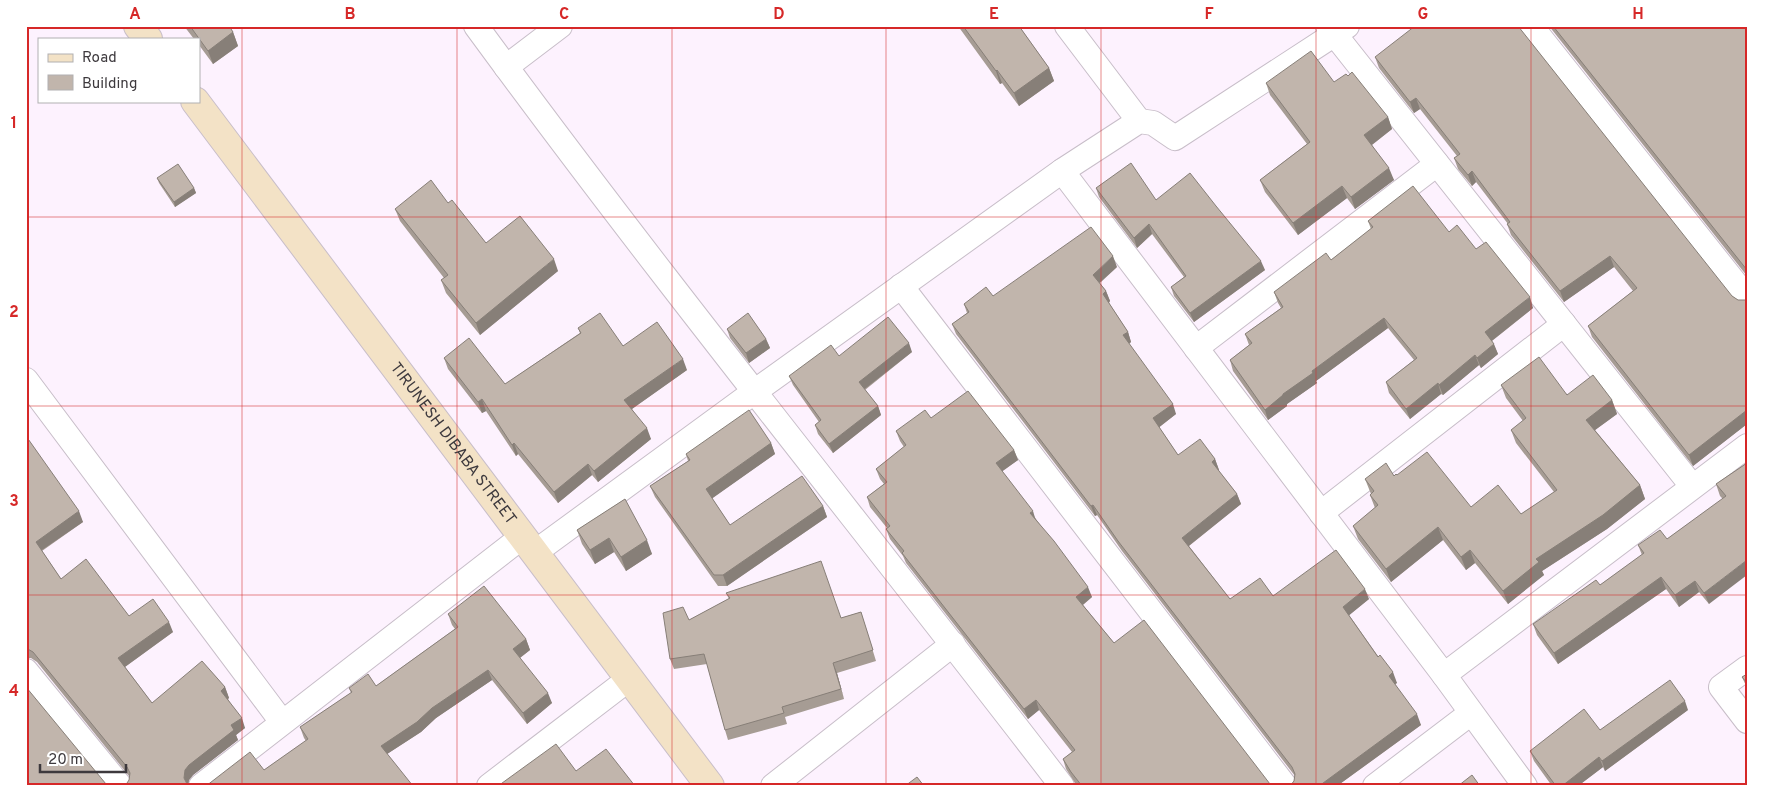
<svg xmlns="http://www.w3.org/2000/svg" width="1773" height="812" font-family="Overpass,sans-serif">
	<style>
		.lines { fill: none; stroke-linecap: round; stroke-linejoin: round }
		.street-casing { stroke: #c8bec9; stroke-width: 26 }
		.secondary-casing { stroke: #c8bec9; stroke-width: 30 }
		.street { stroke: #fff; stroke-width: 24 }
		.secondary { stroke: #f3e2c6; stroke-width: 28 }
		.wall { fill: #a69c94 }
		.shaded-wall { fill: #877f78 }
		.building { fill: #c1b5ac; stroke: #877f78 }
		.grid { fill: none; stroke: #d62828; stroke-width: 1; stroke-opacity: 0.55 }
		.labels { text-anchor: middle; dominant-baseline: central; stroke-width: 4.5; stroke-linejoin: round; paint-order: stroke }
		.street-label { font-size: 16px; fill: #3d393d; stroke: #fff }
		.neatline { fill: none; stroke: #d62828; stroke-width: 2 }
		.grid-label { font-size: 16px; text-anchor: middle; font-weight: bold; fill: #d62828 }
	</style>
	<rect width="100%" height="100%" fill="#fdf2fe"/>
	<g class="lines">
		<g class="street-casing">
			<g id="street">
				<path d="M476 26C665 284 867 532 1062 786"/>
				<path d="M1067 26 1139 121"/>
				<path d="M1328 26 1692 486"/>
				<path d="M1531 26 1747 298"/>
				<path d="M506 67 560 26"/>
				<path d="M1062 171 1444 675 1525 786"/>
				<path d="M901 286 1285 786"/>
				<path d="M1196 348 1437 164"/>
				<path d="M26 380 282 722"/>
				<path d="M1321 513 1564 324"/>
				<path d="M534 553 754 392 1062 171 1139 121 1153 123 1175 138 1347 26"/>
				<path d="M1747 668 1721 687 1747 721"/>
				<path d="M26 671 120 786"/>
				<path d="M1444 675 1747 446"/>
				<path d="M201 786 522 537"/>
				<path d="M489 786 629 679"/>
				<path d="M773 786 953 644"/>
				<path d="M1375 786 1471 713"/>
			</g>
		</g>
		<g class="secondary-casing">
			<g id="secondary">
				<path d="M138 26 148 39"/>
				<path id="s1" d="M195 101 710 786"/>
			</g>
		</g>
		<use href="#street" class="street"/>
		<use href="#secondary" class="secondary"/>
	</g>
	<g class="wall">
		<path d="M184 26H229L233 32 238 46 213 64 199 45V39H194Z"/>
		<path d="M958 26H1019L1049 68 1054 81 1019 106 1002 83 1000 84Z"/>
		<path d="M1549 26H1747V276Z"/>
		<path d="M1375 57 1738 300H1747V424L1693 466 1592 337 1588 326 1633 291 1614 267 1564 302 1511 235 1507 224H1508L1476 182 1472 186 1458 169 1454 158 1457 156 1420 109 1414 113 1379 68Z"/>
		<path d="M1334 82 1388 117 1392 129 1372 145 1394 180 1355 209 1347 198 1298 235 1265 192 1260 180 1307 144 1270 95 1266 83Z"/>
		<path d="M157 178 194 188 196 193 175 207 159 183Z"/>
		<path d="M1096 188 1156 200 1265 270 1194 322 1174 296 1171 287 1184 277 1152 234 1137 248 1099 197Z"/>
		<path d="M448 203 486 243 558 271 480 335 446 293 441 280 444 278 400 221 395 209Z"/>
		<path d="M1368 221 1449 232 1476 249 1533 308 1492 341 1498 354 1481 368 1479 365 1443 395 1441 394 1410 419 1389 393 1386 382 1414 360 1388 328 1316 381 1317 383 1287 404V406L1268 420 1233 371 1230 360 1249 345 1245 334 1281 308 1278 303 1274 292 1331 260 1371 229Z"/>
		<path d="M1117 267 1100 283 1106 291 1110 301 1109 303 1128 332 1131 342 1129 344 1176 414 1159 427 1178 455 1215 459 1219 470H1218L1237 494 1241 504 1189 546 1230 599 1273 596 1369 599 1349 615 1397 683 1395 684 1421 725 1337 786H1290L1294 781 1295 776 1122 551 1097 515 1095 516 956 334 952 324 967 313 964 304Z"/>
		<path d="M578 328 687 370 632 409 651 439 598 482 592 475 558 503 518 454 516 456 486 411 482 413 448 369 444 358 505 384 580 333Z"/>
		<path d="M727 329 766 339 770 348 749 363 730 338Z"/>
		<path d="M912 352 865 390 878 406 881 415 833 453 818 434 815 425 819 422 793 385 789 376 839 356Z"/>
		<path d="M1501 385 1612 400 1617 414 1595 430 1640 485 1645 499 1607 529 1542 571 1544 575 1508 604 1475 563 1466 570 1443 540 1391 582 1358 539 1353 526 1375 508 1370 495 1371 494 1365 479 1397 475 1471 507 1521 514 1554 492 1516 443 1511 430 1523 421 1506 398Z"/>
		<path d="M931 418 1014 450 1018 460 1002 471 1036 519 1092 597 1083 605 1114 643 1272 786H1077L1066 769 1063 759 1072 752 1039 710 1028 719 906 563 903 556 890 539 886 529 887 528 870 507 867 497 884 484 880 479 876 469 904 447 900 441 896 431Z"/>
		<path d="M26 436 83 522 42 551 61 579 129 616 173 632 125 667 152 703 225 687 229 698 228 699 245 728 236 735 238 740 193 775 189 780 188 785 129 780V776L37 662 31 658H26Z"/>
		<path d="M771 443 775 454 712 498 730 525 823 506 827 517 727 586H718L655 497 650 486 688 461 686 454Z"/>
		<path d="M1747 463 1709 604 1699 592 1679 607 1666 589 1558 664 1537 635 1533 624 1600 585 1642 555 1638 545 1667 539 1723 499 1720 496 1716 484Z"/>
		<path d="M625 499 652 554 626 571 614 552 595 564 582 544 577 530Z"/>
		<path d="M726 593 841 618 861 612 876 661 837 673 844 699 785 717 787 724 728 740 725 730 707 664 674 669 670 659 689 620 729 599Z"/>
		<path d="M448 614 526 639 530 650 520 658 552 703 527 724 492 680 436 718 421 732 387 754 264 770 306 741 304 738 300 727 351 693 349 688 376 686 455 629 452 625Z"/>
		<path d="M1747 674V688L1742 677Z"/>
		<path d="M1688 710 1605 771 1603 767 1578 786H1552L1534 761 1530 751 1600 730Z"/>
	</g>
	<g class="shaded-wall">
		<path d="M233 32 238 46 213 64 208 51Z"/>
		<path d="M1049 68 1054 81 1019 106 1014 93Z"/>
		<path d="M997 70 1002 83 1000 84 996 71Z"/>
		<path d="M1416 98 1420 109 1414 113 1410 102Z"/>
		<path d="M1388 117 1392 129 1369 147 1364 135Z"/>
		<path d="M1389 168 1394 180 1355 209 1351 197Z"/>
		<path d="M1472 171 1476 182 1472 186 1468 175Z"/>
		<path d="M1342 186 1347 198 1298 235 1293 223Z"/>
		<path d="M194 188 196 193 175 207 174 202Z"/>
		<path d="M1149 224 1152 234 1137 248 1134 238Z"/>
		<path d="M1113 256 1117 267 1097 285 1093 275Z"/>
		<path d="M1610 256 1614 267 1564 302 1560 291Z"/>
		<path d="M554 259 558 271 480 335 476 323Z"/>
		<path d="M1261 261 1265 270 1194 322 1190 313Z"/>
		<path d="M1106 291 1110 301 1107 304 1103 294Z"/>
		<path d="M1530 297 1533 308 1489 343 1485 332Z"/>
		<path d="M1384 318 1388 328 1316 381 1317 383 1287 404V406L1268 420 1265 410 1283 394 1312 371Z"/>
		<path d="M1128 332 1131 342 1127 345 1123 335Z"/>
		<path d="M766 339 770 348 749 363 746 353Z"/>
		<path d="M909 343 912 352 862 391 859 382Z"/>
		<path d="M1494 344 1498 354 1481 368 1477 358Z"/>
		<path d="M1475 355 1479 365 1443 395 1439 385Z"/>
		<path d="M683 359 687 370 629 411 624 400Z"/>
		<path d="M1438 383 1441 394 1410 419 1406 409Z"/>
		<path d="M482 399 486 411 482 413 478 402Z"/>
		<path d="M1612 400 1617 414 1591 433 1586 420Z"/>
		<path d="M1173 404 1176 414 1157 429 1153 418Z"/>
		<path d="M878 406 881 415 833 453 829 444Z"/>
		<path d="M1747 410V424L1693 466 1689 455Z"/>
		<path d="M647 428 651 439 598 482 594 471Z"/>
		<path d="M514 443 518 454 516 456 512 445Z"/>
		<path d="M771 443 775 454 710 500 706 489Z"/>
		<path d="M1014 450 1018 460 1000 473 996 463Z"/>
		<path d="M1215 459 1219 470 1215 472 1212 462Z"/>
		<path d="M588 464 592 475 558 503 554 492Z"/>
		<path d="M1640 485 1645 499 1607 529 1542 571 1544 575 1508 604 1503 591 1536 559Z"/>
		<path d="M1237 494 1241 504 1186 548 1182 538Z"/>
		<path d="M1093 505 1097 515 1095 516 1091 506Z"/>
		<path d="M823 506 827 517 727 586 723 575Z"/>
		<path d="M79 511 83 522 39 552 36 542Z"/>
		<path d="M1033 511 1036 521 1030 513Z"/>
		<path d="M1438 527 1443 540 1391 582 1386 569Z"/>
		<path d="M609 538 614 552 595 564 590 550Z"/>
		<path d="M647 540 652 554 626 571 621 557Z"/>
		<path d="M1470 550 1475 563 1466 570 1461 557Z"/>
		<path d="M1747 560V575L1709 604 1704 593Z"/>
		<path d="M1661 577 1666 589 1558 664 1554 653Z"/>
		<path d="M1695 581 1699 592 1679 607 1675 595Z"/>
		<path d="M1088 587 1092 597 1080 607 1076 597Z"/>
		<path d="M1365 589 1369 599 1347 617 1343 607Z"/>
		<path d="M169 622 173 632 122 669 118 658Z"/>
		<path d="M526 639 530 650 517 660 513 649Z"/>
		<path d="M833 663 837 673 844 699 841 689Z"/>
		<path d="M488 670 492 680 436 718 421 732 384 756 381 746 432 708Z"/>
		<path d="M1393 672 1397 683 1392 686 1389 676Z"/>
		<path d="M225 687 229 698 225 701 221 691Z"/>
		<path d="M548 693 552 703 527 724 523 713Z"/>
		<path d="M1036 700 1039 710 1028 719 1024 709Z"/>
		<path d="M1685 701 1688 710 1605 771 1602 761Z"/>
		<path d="M1417 714 1421 725 1337 786H1319Z"/>
		<path d="M242 718 245 728 236 735 238 740 193 775 189 780 188 786 184 778 185 770 189 765 231 725Z"/>
		<path d="M1599 757 1603 767 1578 786H1562Z"/>
	</g>
	<g class="building">
		<path d="M190 26H229L233 32 208 51Z"/>
		<path d="M963 26H1019L1049 68 1014 93 997 70 996 71Z"/>
		<path d="M1415 26H1518L1732 296 1738 300H1747V410L1689 455 1588 326 1637 288 1610 256 1560 291 1507 224 1510 222 1472 171 1468 175 1454 158 1460 154 1416 98 1410 102 1375 57Z"/>
		<path d="M1553 26H1747V270Z"/>
		<path d="M1311 51 1334 82 1346 74 1348 76 1352 72 1388 117 1364 135 1389 168 1351 197 1342 186 1293 223 1260 180 1310 142 1266 83Z"/>
		<path d="M1131 163 1156 200 1190 173 1216 206 1261 261 1190 313 1171 287 1186 276 1149 224 1134 238 1096 188Z"/>
		<path d="M178 164 194 188 174 202 157 178Z"/>
		<path d="M431 180 448 203 452 200 486 243 520 216 554 259 476 323 441 280 448 275 395 209Z"/>
		<path d="M1413 186 1449 232 1457 225 1476 249 1486 242 1530 297 1485 332 1494 344 1477 358 1475 355 1439 385 1438 383 1406 409 1386 382 1417 358 1384 318 1312 371 1313 373 1283 394V395L1265 410 1230 360 1252 343 1245 334 1283 307 1274 292 1326 253 1331 260 1373 227 1368 221Z"/>
		<path d="M1091 227 1113 256 1093 275 1106 291 1103 294 1128 332 1123 335 1173 404 1153 418 1178 455 1200 439 1215 459 1212 462 1237 494 1182 538 1230 599 1260 578 1273 596 1336 550 1365 589 1343 607 1378 657 1380 655 1393 672 1389 676 1417 714 1319 786H1290L1294 781 1295 774 1292 767 1118 541 1093 505 1091 506 952 324 969 312 964 304 986 287 993 296Z"/>
		<path d="M600 313 623 346 657 322 683 359 624 400 647 428 594 471 588 464 554 492 514 443 512 445 482 399 478 402 444 358 469 338 505 384 581 333 578 328Z"/>
		<path d="M748 313 766 339 746 353 727 329Z"/>
		<path d="M888 317 909 343 859 382 878 406 829 444 815 425 821 420 789 376 831 345 839 356Z"/>
		<path d="M1539 357 1567 395 1593 375 1612 400 1586 420 1640 485 1603 515 1536 559 1539 562 1503 591 1470 550 1461 557 1438 527 1386 569 1353 526 1378 505 1370 495 1374 491 1365 479 1386 463 1394 476 1396 474 1397 475 1427 452 1471 507 1498 485 1521 514 1557 490 1511 430 1526 418 1501 385Z"/>
		<path d="M968 391 1014 450 996 463 1033 511 1030 513 1054 541 1088 587 1076 597 1114 643 1144 620 1270 784 1272 786H1082L1071 772 1063 759 1075 750 1036 700 1024 709 902 553 904 551 886 529 890 526 867 497 887 482 876 469 906 445 896 431 925 410 931 418Z"/>
		<path d="M749 410 771 443 706 489 730 525 802 476 823 506 723 575H714L650 486 690 460 686 454Z"/>
		<path d="M26 436 79 511 36 542 61 579 86 559 129 616 153 599 169 622 118 658 152 703 202 661 225 687 221 691 242 718 231 725 234 730 189 765 185 770 184 778 187 784 189 786H125L129 780 130 773 127 767 33 652 26 648Z"/>
		<path d="M1747 463V560L1704 593 1695 581 1675 595 1661 577 1554 653 1533 624 1596 580 1600 585 1644 553 1638 545 1660 530 1667 539 1726 496 1716 484Z"/>
		<path d="M625 499 647 540 621 557 609 538 590 550 577 530Z"/>
		<path d="M821 561 841 618 861 612 873 650 833 663 841 689 782 707 784 713 725 730 704 654 670 659 663 613 683 607 689 620 730 598 726 593Z"/>
		<path d="M484 586 526 639 513 649 548 693 523 713 488 670 432 708 417 722 381 746 413 786H206L250 752 264 770 308 739 300 727 352 692 349 688 368 674 376 686 458 627 448 614Z"/>
		<path d="M1747 674V683L1742 677Z"/>
		<path d="M1670 680 1685 701 1602 761 1599 757 1562 786H1556L1530 751 1584 709 1600 730Z"/>
		<path d="M26 687 106 784 108 786H26Z"/>
		<path d="M556 744 576 771 606 749 635 786H498Z"/>
		<path d="M1472 775 1480 786H1458Z"/>
		<path d="M917 777 924 786H905Z"/>
	</g>
	<path class="grid" d="M242 26V786M457 26V786M672 26V786M886 26V786M1101 26V786M1316 26V786M1531 26V786M26 217H1747M26 406H1747M26 595H1747"/>
	<g class="labels">
		<g class="street-label">
			<text stroke="none"><textPath href="#s1" startOffset="429">TIRUNESH DIBABA STREET</textPath></text>
		</g>
	</g>
	<rect width="1773" height="812" fill="none" stroke="#ffffff" stroke-width="55"/>
	<rect x="38" y="38" width="162" height="65" fill="#ffffff" stroke="#b1b0b1"/>
	<rect x="48" y="54" width="25" height="8" fill="#f3e2c6" stroke="#b1b0b1"/>
	<text x="82" y="62" font-size="15" fill="#3d393d">Road</text>
	<rect x="48" y="75" width="25" height="15" fill="#c1b5ac" stroke="#b1b0b1"/>
	<text x="82" y="88" font-size="15" fill="#3d393d">Building</text>
	<path d="M40 764v8h86v-8" fill="none" stroke="#3d393d" stroke-width="2.5"/>
	<text x="48" y="764" font-size="15" fill="#3d393d" stroke="#ffffff" stroke-width="4" paint-order="stroke">20 m</text>
	<rect x="28" y="28" width="1718" height="756" class="neatline"/>
	<g class="grid-label">
		<text x="135" y="19">A</text>
		<text x="350" y="19">B</text>
		<text x="564" y="19">C</text>
		<text x="779" y="19">D</text>
		<text x="994" y="19">E</text>
		<text x="1209" y="19">F</text>
		<text x="1423" y="19">G</text>
		<text x="1638" y="19">H</text>
		<text x="14" y="128">1</text>
		<text x="14" y="317">2</text>
		<text x="14" y="506">3</text>
		<text x="14" y="696">4</text>
	</g>
</svg>
